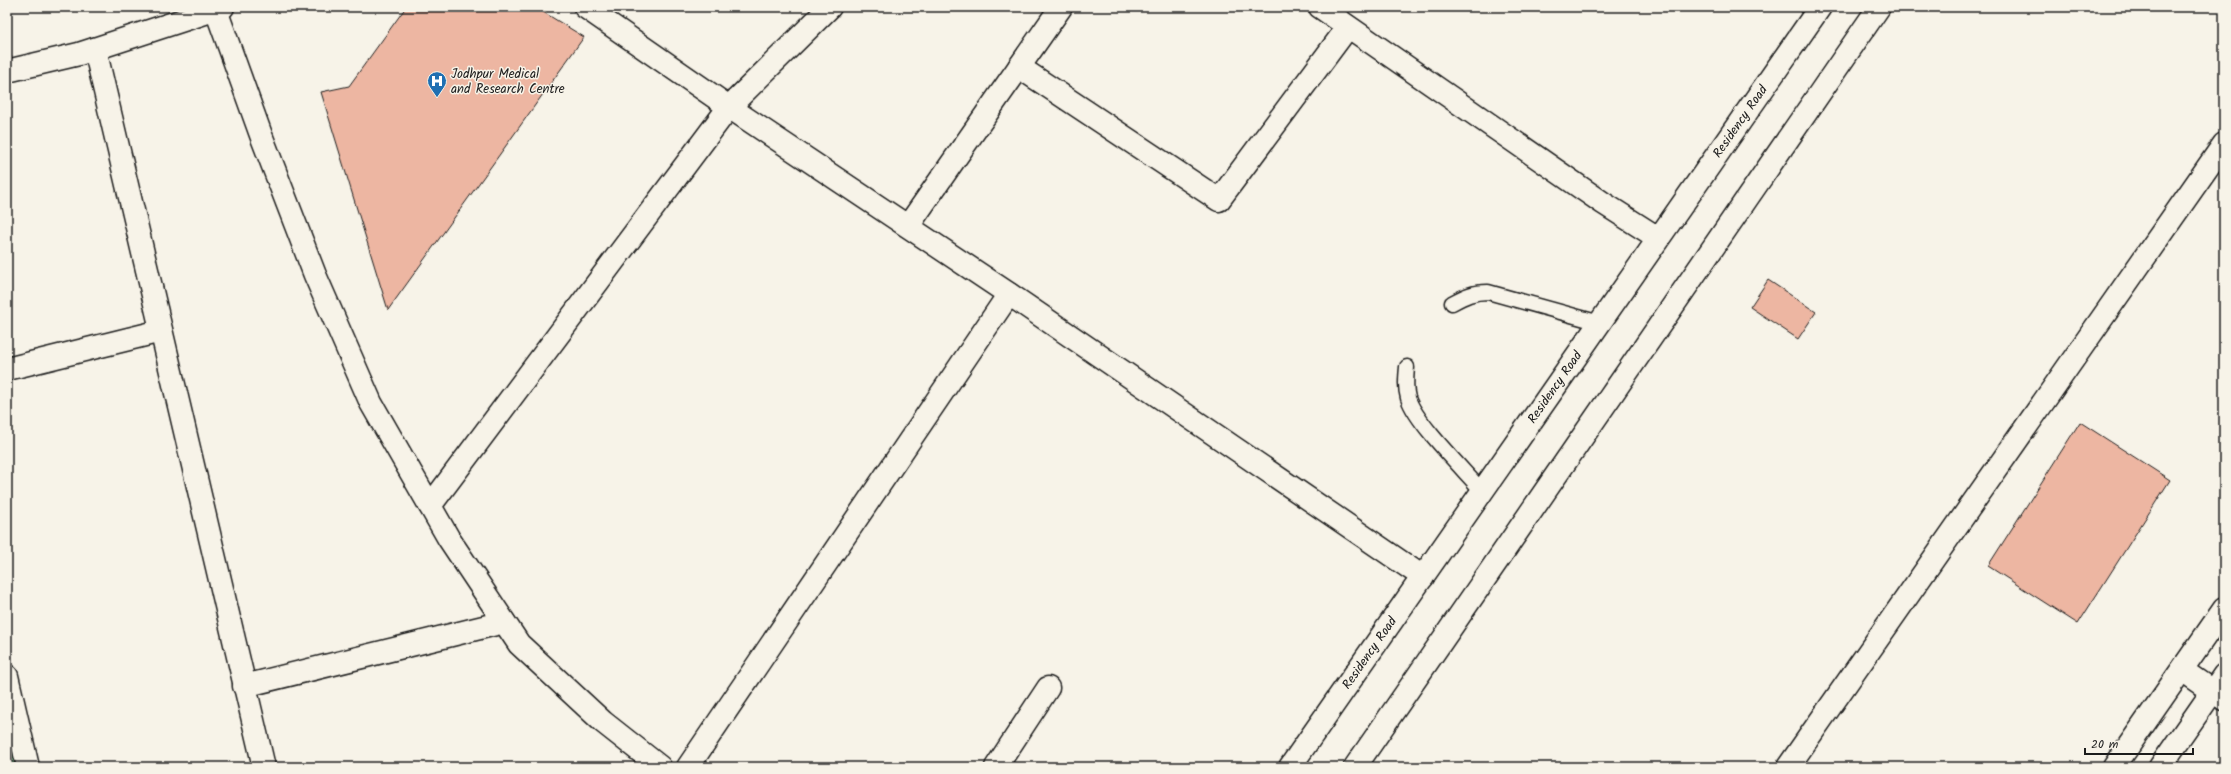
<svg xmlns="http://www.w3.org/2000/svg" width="2231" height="774" font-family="Kalam,sans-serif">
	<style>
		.green { fill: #a3e7b2; stroke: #608267 }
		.building { fill: #edb6a2; stroke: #1c1c1c }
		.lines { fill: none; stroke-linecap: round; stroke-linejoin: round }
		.lane-casing { stroke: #1c1c1c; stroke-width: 17 }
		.street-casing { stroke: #1c1c1c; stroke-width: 25 }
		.secondary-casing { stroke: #1c1c1c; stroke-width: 25 }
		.lane { stroke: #f7f3e8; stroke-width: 14 }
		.street { stroke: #f7f3e8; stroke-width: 22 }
		.secondary { stroke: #f7f3e8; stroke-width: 22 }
		.labels { text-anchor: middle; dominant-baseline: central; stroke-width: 3; stroke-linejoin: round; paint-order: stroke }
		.poi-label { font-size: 13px; fill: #1c1c1c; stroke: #f7f3e8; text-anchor: start }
		.street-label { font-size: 13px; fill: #1c1c1c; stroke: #f7f3e8 }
	</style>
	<rect width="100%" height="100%" fill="#f7f3e8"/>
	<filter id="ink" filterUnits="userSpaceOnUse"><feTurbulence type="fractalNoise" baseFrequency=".025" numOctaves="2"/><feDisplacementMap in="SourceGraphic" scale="8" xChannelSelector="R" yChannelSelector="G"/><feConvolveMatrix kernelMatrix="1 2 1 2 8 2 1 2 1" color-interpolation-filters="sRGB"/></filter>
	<g filter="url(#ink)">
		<path class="green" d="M7 676 28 767H7Z"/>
		<g class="building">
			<path d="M406 7H535L584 37 388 310 321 92 349 86Z"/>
			<path d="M1768 280 1816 312 1798 339 1750 307Z"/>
			<path d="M2080 422 2170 480 2078 624 1988 566Z"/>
		</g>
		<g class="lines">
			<g class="lane-casing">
				<g id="lane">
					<path d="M1452 303C1465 296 1473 292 1488 292L1600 323"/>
					<path d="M1407 367C1406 378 1405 387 1408 398 1416 423 1463 469 1482 491"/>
				</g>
			</g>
			<g class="street-casing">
				<g id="street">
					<path d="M585 7 729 107 1009 294 1423 577"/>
					<path d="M1320 7 1603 203 1658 238"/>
					<path d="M216 10 261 135 315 275 371 403 449 539 519 644 603 722 660 767"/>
					<path d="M95 49 264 767"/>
					<path d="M1019 67 1219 200 1348 27"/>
					<path d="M908 226 1061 7"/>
					<path d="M7 369 161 331"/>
					<path d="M430 506 729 107 830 7"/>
					<path d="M2182 670 2224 699"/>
					<path d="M7 676 28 767"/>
					<path d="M244 686 504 622"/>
					<path d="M688 767 1009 294"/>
					<path d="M996 767 1048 688"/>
					<path d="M1788 767 2224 144"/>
					<path d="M2114 767 2224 609"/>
					<path d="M2160 767 2224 675"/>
				</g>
			</g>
			<g class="secondary-casing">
				<g id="secondary">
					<path d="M7 71 79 54 223 7"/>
					<path id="s1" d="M1290 767 1820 7"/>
					<path d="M1355 767 1879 7"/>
				</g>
			</g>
			<use href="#lane" class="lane"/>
			<use href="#street" class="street"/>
			<use href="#secondary" class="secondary"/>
		</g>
	</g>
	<defs>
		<g id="hospital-pin" transform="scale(1)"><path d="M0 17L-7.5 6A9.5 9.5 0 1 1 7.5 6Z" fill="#1f6fb2" stroke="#f7f3e8"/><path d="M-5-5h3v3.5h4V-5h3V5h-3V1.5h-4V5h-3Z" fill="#fff"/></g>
	</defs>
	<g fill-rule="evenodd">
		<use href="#hospital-pin" x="437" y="81"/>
	</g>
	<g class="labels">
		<g class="poi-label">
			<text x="451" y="74">Jodhpur Medical<tspan x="451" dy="15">and Research Centre</tspan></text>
		</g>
		<g class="street-label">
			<text stroke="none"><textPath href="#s1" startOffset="787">Residency Road</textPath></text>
			<text stroke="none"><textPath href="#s1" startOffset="463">Residency Road</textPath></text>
			<text stroke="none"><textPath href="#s1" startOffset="139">Residency Road</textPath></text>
		</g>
	</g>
	<rect width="2231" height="774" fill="none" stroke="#f7f3e8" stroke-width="24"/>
	<rect x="12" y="12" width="2207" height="750" fill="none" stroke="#1c1c1c" stroke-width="1.5" filter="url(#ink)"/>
	<path d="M2085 748v6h108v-6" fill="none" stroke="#1c1c1c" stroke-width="2"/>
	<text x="2091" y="748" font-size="12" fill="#1c1c1c" stroke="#f7f3e8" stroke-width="3" paint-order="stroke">20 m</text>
</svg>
